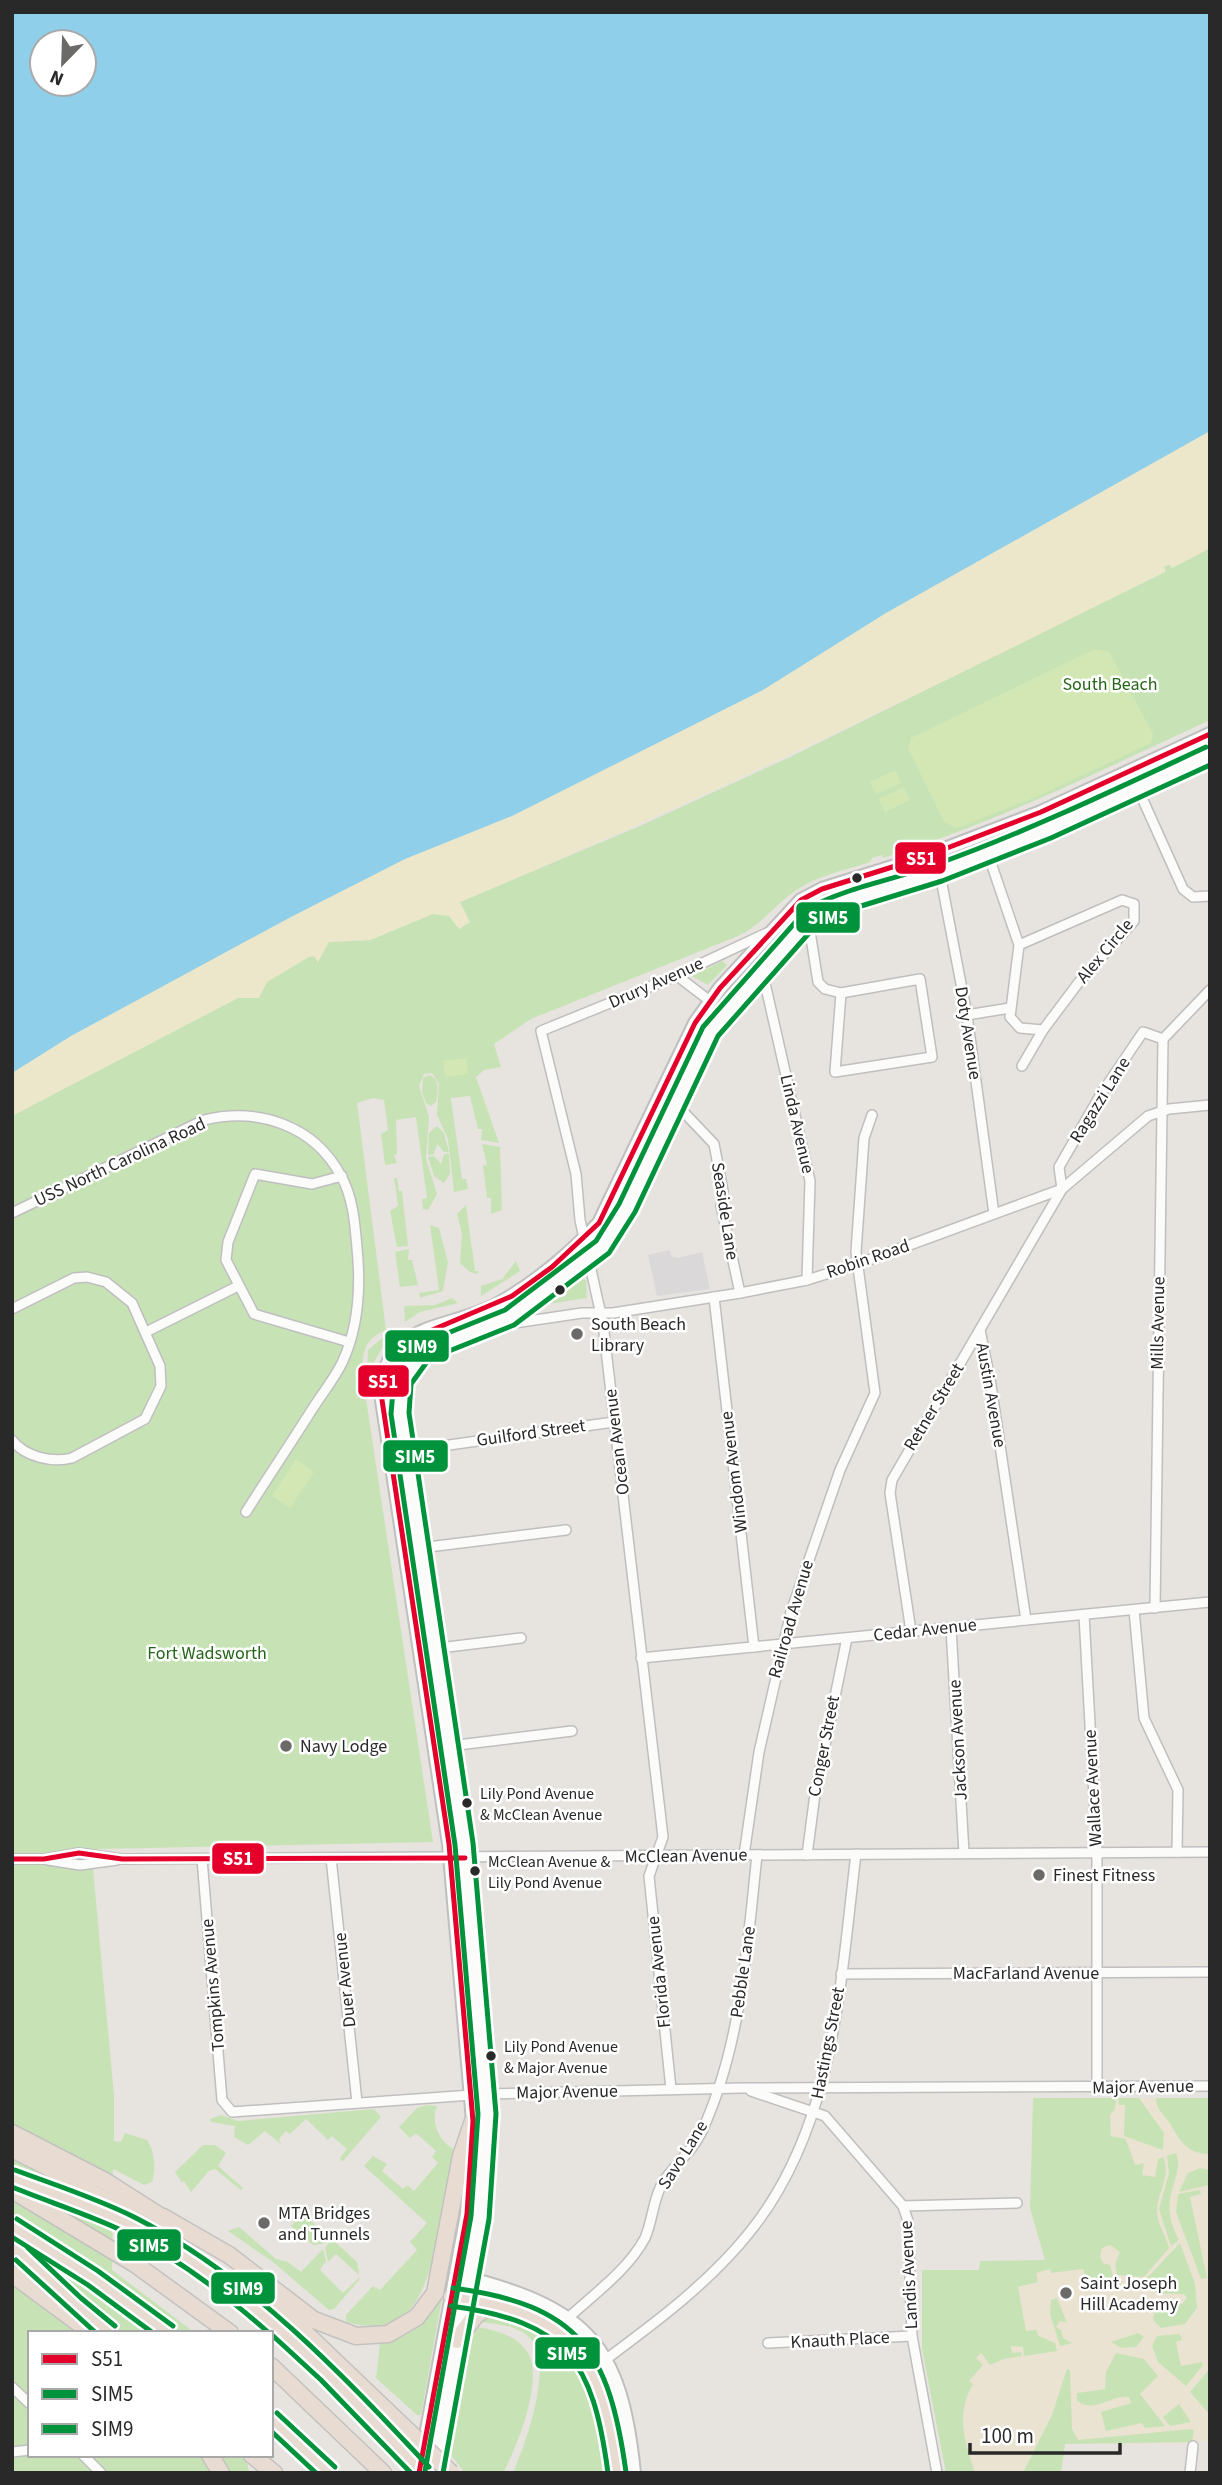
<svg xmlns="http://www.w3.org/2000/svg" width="1222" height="2485" font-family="'Source Sans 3',sans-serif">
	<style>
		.industrial { fill: #dbd8da }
		.education { fill: #eae3d2 }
		.green { fill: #c7e3b6 }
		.sand { fill: #ece7cb }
		.pitch { fill: #d2e7b4 }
		.water { fill: #90cfea; fill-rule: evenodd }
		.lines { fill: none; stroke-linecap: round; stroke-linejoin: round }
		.street-casing { stroke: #c0bfc0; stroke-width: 12 }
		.secondary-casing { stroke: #c0bfc0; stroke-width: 16 }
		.highway-casing { stroke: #c3c2c0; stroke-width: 19 }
		.street { stroke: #fbfbfa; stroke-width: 9 }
		.secondary { stroke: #fbfbfa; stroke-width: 12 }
		.highway { stroke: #e8dcd2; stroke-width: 16 }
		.highway-bridge-casing { stroke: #c3c2c0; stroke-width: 19; stroke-linecap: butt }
		.highway-bridge { stroke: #e8dcd2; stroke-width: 16 }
		.bus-1-casing { stroke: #fff; stroke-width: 10 }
		.bus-2-casing { stroke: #fff; stroke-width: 10 }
		.bus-3-casing { stroke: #fff; stroke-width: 10 }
		.bus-1 { stroke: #e4002b; stroke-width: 5 }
		.bus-2 { stroke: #00933c; stroke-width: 5 }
		.bus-3 { stroke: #00933c; stroke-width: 5 }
		.bus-dot { fill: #292929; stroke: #fff; stroke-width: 2.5 }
		.poi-dot { fill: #6c6a68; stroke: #fff; stroke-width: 2.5 }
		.labels { text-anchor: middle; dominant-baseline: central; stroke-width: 5; stroke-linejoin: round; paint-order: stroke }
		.bus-label { font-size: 16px; fill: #292929; stroke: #fff; text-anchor: start }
		.park-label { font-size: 18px; fill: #266619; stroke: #fff }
		.street-label { font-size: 18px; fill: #292929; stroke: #fff }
		.poi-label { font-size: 18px; fill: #292929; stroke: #fff; text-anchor: start }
		.line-badge { stroke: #fff; stroke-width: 2.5 }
		.badge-label { font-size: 19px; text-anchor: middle; font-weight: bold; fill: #fff }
	</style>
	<rect width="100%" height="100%" fill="#e7e3de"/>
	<path class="industrial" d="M670 1250 671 1256 678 1258 702 1252 710 1289 657 1296 648 1255Z"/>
	<path class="education" d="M1033 2098H1210V2440L1187 2443 1065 2444 1061 2473H946L922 2349V2270H979L980 2261 1045 2260 1030 2208Z"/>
	<g class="green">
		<path d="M1210 548V720C1102 770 997 822 883 858L882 855 872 858 870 862C846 870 819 875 798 889 776 903 763 924 738 936L531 1019 494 1044 501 1067 484 1070 476 1077 499 1143 481 1140 482 1129H478L470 1096 451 1098 462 1179H466L468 1189 454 1192 448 1139 437 1115 439 1084 432 1073 424 1074 419 1086 429 1117 426 1159 437 1194 428 1210 423 1209 422 1199 427 1198 416 1117 396 1120 397 1154 394 1155 397 1163 385 1165 381 1134 388 1130 384 1100 373 1098 357 1103 386 1330C362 1340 362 1355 363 1379L433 1842 96 1849 93 1869 114 2095V2141L121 2142 125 2133 147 2140C155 2151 156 2169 152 2182L144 2185 113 2169 112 2270 195 2333H30V2455H246L249 2473H12V1073L329 942 370 940 642 825 790 757 1165 572 1163 567 1170 564 1172 568Z"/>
		<path d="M1199 745 1203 747 1201 751 1064 815 954 858 949 856 950 853Z"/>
		<path d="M923 863 926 864 925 870 825 902 810 909 730 996 724 995 804 905 821 895Z"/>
		<path d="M722 961 727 965 708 985 692 976Z"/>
		<path d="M705 1016 709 1022 619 1211 602 1235 622 1199 634 1164Z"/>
		<path d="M430 1075C440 1080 438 1092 436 1102L431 1106 426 1103 422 1092 423 1078Z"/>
		<path d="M437 1126 444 1133 449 1152H444L437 1144 434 1154 428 1155 429 1133Z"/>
		<path d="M482 1144 500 1147 502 1210 491 1214V1198H487L483 1166 487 1165Z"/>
		<path d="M444 1154H449L450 1174 444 1183 434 1176 428 1157 434 1156 441 1164Z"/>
		<path d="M394 1178H397L399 1191H402L408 1246 397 1247 390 1211 398 1206Z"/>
		<path d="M466 1205 475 1271H479L477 1274 470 1272 460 1263 462 1234 457 1214Z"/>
		<path d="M430 1225 439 1228 448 1262 443 1291 420 1298 419 1293 439 1290Z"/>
		<path d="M409 1249 408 1260H412L418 1285 400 1287 395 1252Z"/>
		<path d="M571 1257 573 1262C549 1281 525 1301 498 1315 448 1340 390 1330 394 1407L428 1634 424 1639 386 1387 395 1360 410 1342 476 1317Z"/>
		<path d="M516 1261 520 1271 481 1296V1286L502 1279Z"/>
		<path d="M581 1278 586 1280 587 1298 548 1304 567 1294 565 1291Z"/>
		<path d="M452 1298 458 1303 420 1312 405 1322 404 1306 435 1305Z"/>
		<path d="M386 1335 385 1343 367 1374 368 1350Z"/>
		<path d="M427 1658H431L452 1803 438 1751Z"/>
		<path d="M1033 2098H1116L1115 2109 1110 2115 1111 2136 1126 2139 1135 2165 1144 2163 1142 2175 1155 2177 1158 2159 1163 2157C1172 2176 1157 2192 1157 2211 1157 2224 1166 2235 1169 2248L1144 2277 1117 2275 1115 2264 1120 2252 1110 2245 1102 2248 1100 2256 1103 2263 1110 2265 1113 2276 1103 2283 1087 2282 1083 2269 1051 2273 1050 2269 1036 2273 1038 2282 1018 2287 1026 2331 1036 2330 1039 2336 1055 2343 1057 2351 1024 2356 1023 2347 1011 2346 1012 2353 1021 2352 1022 2356 1004 2359 990 2365 981 2353 976 2358 983 2365 969 2381 973 2384C955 2415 965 2442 975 2473H946L922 2349V2270H979L980 2261 1045 2260 1030 2208Z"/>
		<path d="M1139 2098 1164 2133 1163 2150 1124 2136 1125 2105H1119L1118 2098Z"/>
		<path d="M1156 2098H1210V2154C1186 2154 1180 2140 1169 2122 1163 2113 1156 2110 1156 2098Z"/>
		<path d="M427 2105 437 2106C430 2121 440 2145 457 2150 450 2185 444 2220 434 2255 421 2302 405 2338 346 2322V2315L373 2286 380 2290 417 2250 410 2242 427 2223 364 2166 373 2156 387 2164 382 2171 403 2189 407 2185 414 2191 438 2163 432 2157 436 2151 416 2133 410 2138 399 2127 417 2108Z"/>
		<path d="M374 2109 381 2117 342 2162 340 2158 347 2149 332 2136 328 2140 306 2119 290 2134 286 2131 279 2139 281 2144 265 2131 248 2145 234 2137 235 2126 211 2122 210 2119 221 2115 238 2121Z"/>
		<path d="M203 2145H215L226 2153 218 2166 243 2188 241 2190 215 2169 209 2171 191 2192 184 2181 182 2183 175 2172Z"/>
		<path d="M1176 2153C1186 2180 1155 2194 1179 2240L1171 2246 1159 2209 1169 2173 1167 2156Z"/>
		<path d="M1200 2168 1210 2170V2185L1179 2192 1188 2173Z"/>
		<path d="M1200 2190 1201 2194 1190 2197 1207 2278 1201 2279 1176 2212 1178 2194Z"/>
		<path d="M302 2213 331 2238 326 2243 313 2245 291 2226Z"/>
		<path d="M239 2227 276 2259 288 2262 301 2272 323 2249 326 2261 320 2270 343 2293 360 2277 359 2280 334 2309 329 2310 273 2262 228 2231Z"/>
		<path d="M332 2239 357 2262 359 2275 336 2254 328 2262 325 2248Z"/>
		<path d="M1180 2243 1195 2284 1197 2308 1185 2324 1161 2328 1153 2320 1157 2301 1182 2304 1187 2298 1184 2294 1156 2293 1147 2278Z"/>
		<path d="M447 2270 421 2415H417L376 2378 380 2344C425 2332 437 2313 447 2270Z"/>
		<path d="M1057 2298 1067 2323 1060 2321 1056 2327 1061 2330 1063 2338 1072 2343 1060 2346 1050 2314 1051 2300Z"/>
		<path d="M487 2310 516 2315V2319L520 2320 521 2317C590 2352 602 2401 607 2473H513C525 2445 555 2364 530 2338 516 2325 497 2324 480 2322Z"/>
		<path d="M478 2327C495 2331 514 2334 526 2350 546 2376 517 2447 503 2473H465L451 2455 472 2338Z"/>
		<path d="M1138 2333 1144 2337 1136 2347 1122 2348 1111 2342Z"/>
		<path d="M1180 2334 1182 2340 1176 2342 1181 2366 1202 2362 1203 2365 1186 2386 1158 2362 1152 2346 1157 2336Z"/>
		<path d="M1116 2353 1144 2359 1158 2376 1140 2394 1165 2426 1145 2428 1142 2423 1106 2431 1101 2412 1131 2403 1129 2397C1112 2394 1094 2414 1077 2401V2393L1105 2389 1106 2372Z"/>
		<path d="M1208 2360H1210V2415L1190 2392 1208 2371Z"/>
		<path d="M1067 2369 1070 2370 1072 2429 1078 2440 1191 2429 1194 2430 1192 2442 1065 2444 1061 2473H1023L1052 2415Z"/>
		<path d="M1179 2404 1191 2422 1170 2426 1163 2417Z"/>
	</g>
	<path class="sand" d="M1210 417V548L1172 568 1169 564 1164 567 1166 571C933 688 700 801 460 902L470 922 459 929 449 916 433 914 370 940 329 942 318 962 314 956 309 957 267 982 259 998H238L12 1116V1035Z"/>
	<g class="pitch">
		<path d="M1095 649 1109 652 1153 734 1151 743 1036 797 957 828 944 822 908 748 911 738Z"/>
		<path d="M895 770 901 783 876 794 870 782Z"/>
		<path d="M904 787 910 800 885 812 879 799Z"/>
		<path d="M466 1058 468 1074 445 1077 443 1061Z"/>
		<path d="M296 1459 314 1472 290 1508 272 1496Z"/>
	</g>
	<path class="water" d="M12 12H1210V431L886 613 763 690 512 816 405 859 289 918 71 1036 12 1073ZM42 42H84V84H42Z"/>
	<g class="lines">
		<g class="street-casing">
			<g id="street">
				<path d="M1138 789 1183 889 1193 897 1210 896"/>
				<path d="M936 853 967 1015 994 1214"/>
				<path d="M988 854 1019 945 1010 1017 1020 1028 1043 1030 1079 982 1134 921V904L1122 900 1019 945"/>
				<path d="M808 919 818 982 825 989 841 993"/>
				<path d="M762 970 810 1181 807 1280"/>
				<path d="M676 975 710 1001"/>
				<path d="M920 979 932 1057 835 1072 841 993Z"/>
				<path d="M967 1015 1010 1008"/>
				<path d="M1163 1039 1210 990"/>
				<path d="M1022 1066 1043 1030"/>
				<path d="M675 1103 714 1144 723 1191 721 1206 740 1293"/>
				<path d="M342 1176 312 1184 255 1174 228 1242 226 1260 254 1314 349 1342"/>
				<path d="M12 1213 204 1120C258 1107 314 1125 341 1176 353 1197 355 1224 357 1248 361 1288 359 1327 342 1363 334 1379 322 1394 313 1408 291 1443 268 1477 246 1512"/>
				<path d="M714 1297 754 1647"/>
				<path d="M12 1309 74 1278 87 1277 106 1282 132 1303 160 1366 161 1386 145 1419 72 1458C52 1463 25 1457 12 1440"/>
				<path d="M501 1325 582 1313H613L740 1293 807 1280 858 1264 1062 1189 1148 1116 1169 1109 1210 1105"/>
				<path d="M980 1330 991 1385 1026 1620"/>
				<path d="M146 1332 238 1286"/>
				<path d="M406 1451 614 1422"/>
				<path d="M420 1548 566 1530"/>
				<path d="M1155 1608 1163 1039"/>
				<path d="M1134 1610 1144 1718 1178 1790 1177 1852"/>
				<path d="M1084 1615 1097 1852V2088"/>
				<path d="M951 1628 964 1853"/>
				<path d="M911 1631 890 1493 892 1480 1062 1189 1059 1167 1101 1094 1143 1032 1163 1039"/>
				<path d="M431 1649 521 1638"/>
				<path d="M641 1658 1210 1602"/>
				<path d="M450 1746 572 1731"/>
				<path d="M744 1855 759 1752 791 1612 840 1470 875 1393 856 1252 864 1138 872 1115"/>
				<path d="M807 1855 815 1794 847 1638"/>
				<path d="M331 1858 357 2102"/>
				<path d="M12 1859H44L79 1853 122 1859 1210 1852"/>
				<path d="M202 1859 222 2100 232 2112 486 2094 741 2088 1210 2086"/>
				<path d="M48 1860 80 1865 117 1860"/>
				<path d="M841 1974 1210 1972"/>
				<path d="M671 2089 649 1876 663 1837 603 1324 580 1220 576 1174 541 1031 664 981 769 932"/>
				<path d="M751 2091 825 2116 903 2206 908 2221 912 2336 937 2473"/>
				<path d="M903 2206 1017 2203"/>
				<path d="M568 2318C594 2294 628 2270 645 2238 653 2220 653 2198 663 2182 675 2164 693 2151 702 2131 741 2046 747 1949 757 1855"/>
				<path d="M768 2343 912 2336"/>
				<path d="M605 2360C656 2322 709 2283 749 2233 835 2127 840 1985 856 1854"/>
				<path d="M12 2387 30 2404"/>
				<path d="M12 2452 30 2450"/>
				<path d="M83 2455 101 2473"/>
				<path d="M1190 2473 1193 2446"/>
			</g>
		</g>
		<g class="secondary-casing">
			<g id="secondary">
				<path d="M464 2277C588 2309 621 2345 634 2473"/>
				<path d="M419 2473 467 2214 473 2121 449 1844 382 1400C380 1320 446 1332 498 1304 535 1283 570 1254 599 1223L695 1023 720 988 801 900 822 889 921 858 1041 812 1210 734"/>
				<path d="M434 2473 480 2217 487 2114 464 1844 400 1413 402 1382 411 1365 424 1352 441 1343 509 1318 603 1247 627 1208 711 1031 812 916 829 907 939 873 1048 830 1210 755"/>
			</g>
		</g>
		<g class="highway-casing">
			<g id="highway">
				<path d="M12 2133 105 2181 171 2223"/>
				<path d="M12 2149C164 2223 293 2328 405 2453"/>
				<path d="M12 2178 137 2228"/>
				<path d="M12 2190 135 2264 230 2333"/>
				<path d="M163 2217 229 2255 314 2320 356 2336 388 2334 417 2317 435 2293 461 2156 473 2121"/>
				<path d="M12 2226 93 2278 168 2333"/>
				<path d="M12 2246 75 2305 110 2333"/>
				<path d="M12 2274 92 2333"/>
				<path d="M452 2297C473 2300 496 2302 516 2309 595 2335 608 2400 617 2473"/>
				<path d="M275 2304 408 2431"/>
				<path d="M457 2340 476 2315 493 2304"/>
				<path d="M271 2366 383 2473"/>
				<path d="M271 2419 329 2473"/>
				<path d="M210 2455 221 2473"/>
				<path d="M252 2455 274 2473"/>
			</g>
		</g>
		<use href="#street" class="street"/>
		<use href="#secondary" class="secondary"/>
		<use href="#highway" class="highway"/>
		<g class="highway-bridge-casing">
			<g id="highway-bridge">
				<path d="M408 2431 451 2473"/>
				<path d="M405 2453 423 2473"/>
			</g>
		</g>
		<use href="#highway-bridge" class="highway-bridge"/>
		<g class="bus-1-casing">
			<g id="bus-1">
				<path d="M12 1859H44L79 1853 122 1859 465 1858"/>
				<path d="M419 2473 467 2214 473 2121 449 1844 382 1400 384 1374 392 1355 404 1342 512 1296 552 1267 599 1223 695 1023 720 988 801 900 822 889 921 858 1041 812 1210 734"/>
			</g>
		</g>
		<g class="bus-2-casing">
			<g id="bus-2">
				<path d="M12 2187C49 2202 87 2214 123 2231 176 2257 225 2294 269 2333"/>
				<path d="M12 2237 88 2285 153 2333"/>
				<path d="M16 2260 96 2333"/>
				<path d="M451 2306C567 2322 593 2360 608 2473"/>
				<path d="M271 2334 321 2380 411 2473"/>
				<path d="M271 2431 316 2473"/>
				<path d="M443 2473 489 2219 496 2114 473 1843 409 1413 411 1384 429 1359 514 1325 609 1253 635 1212 718 1036 818 923 832 915 942 881 1051 838 1210 765"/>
			</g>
		</g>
		<g class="bus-3-casing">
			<g id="bus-3">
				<path d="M15 2170C55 2185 96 2198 134 2217 250 2276 341 2373 429 2467"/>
				<path d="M17 2219 98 2271 173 2326"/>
				<path d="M28 2248 81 2298 115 2326"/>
				<path d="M453 2288C579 2305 609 2350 626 2472"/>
				<path d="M277 2413 335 2467"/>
				<path d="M425 2471 471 2216 478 2114 455 1845 391 1414 394 1379 404 1360 418 1345 505 1310 596 1241 619 1204 703 1027 807 909C847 887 894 880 937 864 1029 831 1118 788 1206 747"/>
			</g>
		</g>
		<use href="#bus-1" class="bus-1"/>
		<use href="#bus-2" class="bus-2"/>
		<use href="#bus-3" class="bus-3"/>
	</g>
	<g class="bus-dot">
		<circle cx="857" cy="878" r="6"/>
		<circle cx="560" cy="1290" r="6"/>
		<circle cx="467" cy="1803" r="6"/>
		<circle cx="475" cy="1871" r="6"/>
		<circle cx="491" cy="2056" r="6"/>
	</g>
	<g class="poi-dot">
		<circle cx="577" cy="1334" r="7"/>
		<circle cx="286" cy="1746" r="7"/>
		<circle cx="1039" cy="1875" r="7"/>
		<circle cx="264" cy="2223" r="7"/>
		<circle cx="1066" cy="2293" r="7"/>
	</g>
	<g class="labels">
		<g class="bus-label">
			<text x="480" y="1794">Lily Pond Avenue<tspan x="480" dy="21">&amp; McClean Avenue</tspan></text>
			<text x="488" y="1862">McClean Avenue &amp;<tspan x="488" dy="21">Lily Pond Avenue</tspan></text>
			<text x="504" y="2047">Lily Pond Avenue<tspan x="504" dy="21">&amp; Major Avenue</tspan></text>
		</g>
		<g class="park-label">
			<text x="1110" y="684">South Beach</text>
			<text x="207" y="1653">Fort Wadsworth</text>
		</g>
		<g class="street-label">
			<text transform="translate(1105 951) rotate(-50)">Alex Circle</text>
			<text transform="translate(656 983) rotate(-24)">Drury Avenue</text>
			<text transform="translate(968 1033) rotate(81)">Doty Avenue</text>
			<text transform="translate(1100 1100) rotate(-58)">Ragazzi Lane</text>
			<text transform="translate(797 1124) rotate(77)">Linda Avenue</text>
			<text transform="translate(120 1162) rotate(-25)">USS North Carolina Road</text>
			<text transform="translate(725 1211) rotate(81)">Seaside Lane</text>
			<text transform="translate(868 1259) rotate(-19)">Robin Road</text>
			<text transform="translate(1158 1323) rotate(-89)">Mills Avenue</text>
			<text transform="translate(991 1395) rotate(80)">Austin Avenue</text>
			<text transform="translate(934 1407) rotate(-59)">Retner Street</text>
			<text transform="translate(531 1433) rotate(-8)">Guilford Street</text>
			<text transform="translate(617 1442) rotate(-97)">Ocean Avenue</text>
			<text transform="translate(734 1472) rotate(-97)">Windom Avenue</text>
			<text transform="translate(791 1619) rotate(-74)">Railroad Avenue</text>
			<text transform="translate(925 1630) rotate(-6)">Cedar Avenue</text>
			<text transform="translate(958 1740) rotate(-93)">Jackson Avenue</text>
			<text transform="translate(824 1746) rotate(-79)">Conger Street</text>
			<text transform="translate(1093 1788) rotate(-93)">Wallace Avenue</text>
			<text transform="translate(686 1856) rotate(-1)">McClean Avenue</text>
			<text transform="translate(659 1972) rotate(-96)">Florida Avenue</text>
			<text transform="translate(743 1972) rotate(-82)">Pebble Lane</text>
			<text x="1026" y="1973">MacFarland Avenue</text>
			<text transform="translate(345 1980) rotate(-96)">Duer Avenue</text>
			<text transform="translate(213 1985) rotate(-95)">Tompkins Avenue</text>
			<text transform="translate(828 2043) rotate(-79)">Hastings Street</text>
			<text transform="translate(1143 2087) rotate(-1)">Major Avenue</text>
			<text transform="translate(567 2092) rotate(-1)">Major Avenue</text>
			<text transform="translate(683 2155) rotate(-58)">Savo Lane</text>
			<text transform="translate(909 2275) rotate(-93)">Landis Avenue</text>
			<text transform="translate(840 2340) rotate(-3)">Knauth Place</text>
		</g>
		<g class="poi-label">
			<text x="591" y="1324">South Beach<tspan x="591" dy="21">Library</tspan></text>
			<text x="300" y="1746">Navy Lodge</text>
			<text x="1053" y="1875">Finest Fitness</text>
			<text x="278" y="2213">MTA Bridges<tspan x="278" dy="21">and Tunnels</tspan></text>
			<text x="1080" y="2283">Saint Joseph<tspan x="1080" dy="21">Hill Academy</tspan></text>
		</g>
	</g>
	<g class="line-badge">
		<rect x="894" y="841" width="53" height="34" rx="7" fill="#e4002b"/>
		<rect x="795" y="901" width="66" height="33" rx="7" fill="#00933c"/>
		<rect x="384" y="1329" width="66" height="34" rx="7" fill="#00933c"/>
		<rect x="357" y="1364" width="53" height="34" rx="7" fill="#e4002b"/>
		<rect x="382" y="1439" width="67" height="34" rx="7" fill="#00933c"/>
		<rect x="211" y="1842" width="54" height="33" rx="7" fill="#e4002b"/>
		<rect x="116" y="2228" width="66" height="34" rx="7" fill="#00933c"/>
		<rect x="210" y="2271" width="66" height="34" rx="7" fill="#00933c"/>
		<rect x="534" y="2336" width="67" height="34" rx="7" fill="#00933c"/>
	</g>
	<g class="badge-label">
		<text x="921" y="865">S51</text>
		<text x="828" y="924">SIM5</text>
		<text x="417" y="1353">SIM9</text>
		<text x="383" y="1388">S51</text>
		<text x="415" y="1463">SIM5</text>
		<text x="238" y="1865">S51</text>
		<text x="149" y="2252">SIM5</text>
		<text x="243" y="2295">SIM9</text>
		<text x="567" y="2360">SIM5</text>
	</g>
	<rect width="1222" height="2485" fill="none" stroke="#292929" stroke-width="28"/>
	<rect x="28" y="2331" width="245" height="126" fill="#ffffff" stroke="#a9a9a9" stroke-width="2"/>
	<rect x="42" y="2354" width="35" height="10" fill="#e4002b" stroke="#a9a9a9" stroke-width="2"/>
	<text x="91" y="2366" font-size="21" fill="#292929">S51</text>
	<rect x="42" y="2389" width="35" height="10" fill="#00933c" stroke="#a9a9a9" stroke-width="2"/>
	<text x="91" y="2401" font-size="21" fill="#292929">SIM5</text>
	<rect x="42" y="2424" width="35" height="10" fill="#00933c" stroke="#a9a9a9" stroke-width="2"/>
	<text x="91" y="2436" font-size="21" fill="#292929">SIM9</text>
	<g transform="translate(63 63) rotate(203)"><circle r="33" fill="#ffffff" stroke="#a9a9a9" stroke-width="2"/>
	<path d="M0-5L12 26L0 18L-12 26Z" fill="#6c6a68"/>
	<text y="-10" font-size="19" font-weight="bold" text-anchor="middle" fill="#292929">N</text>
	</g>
	<path d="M970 2443v10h150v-10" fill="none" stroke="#292929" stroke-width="3.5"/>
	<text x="981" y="2443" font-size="21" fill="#292929" stroke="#ffffff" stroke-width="5" paint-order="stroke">100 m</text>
</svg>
